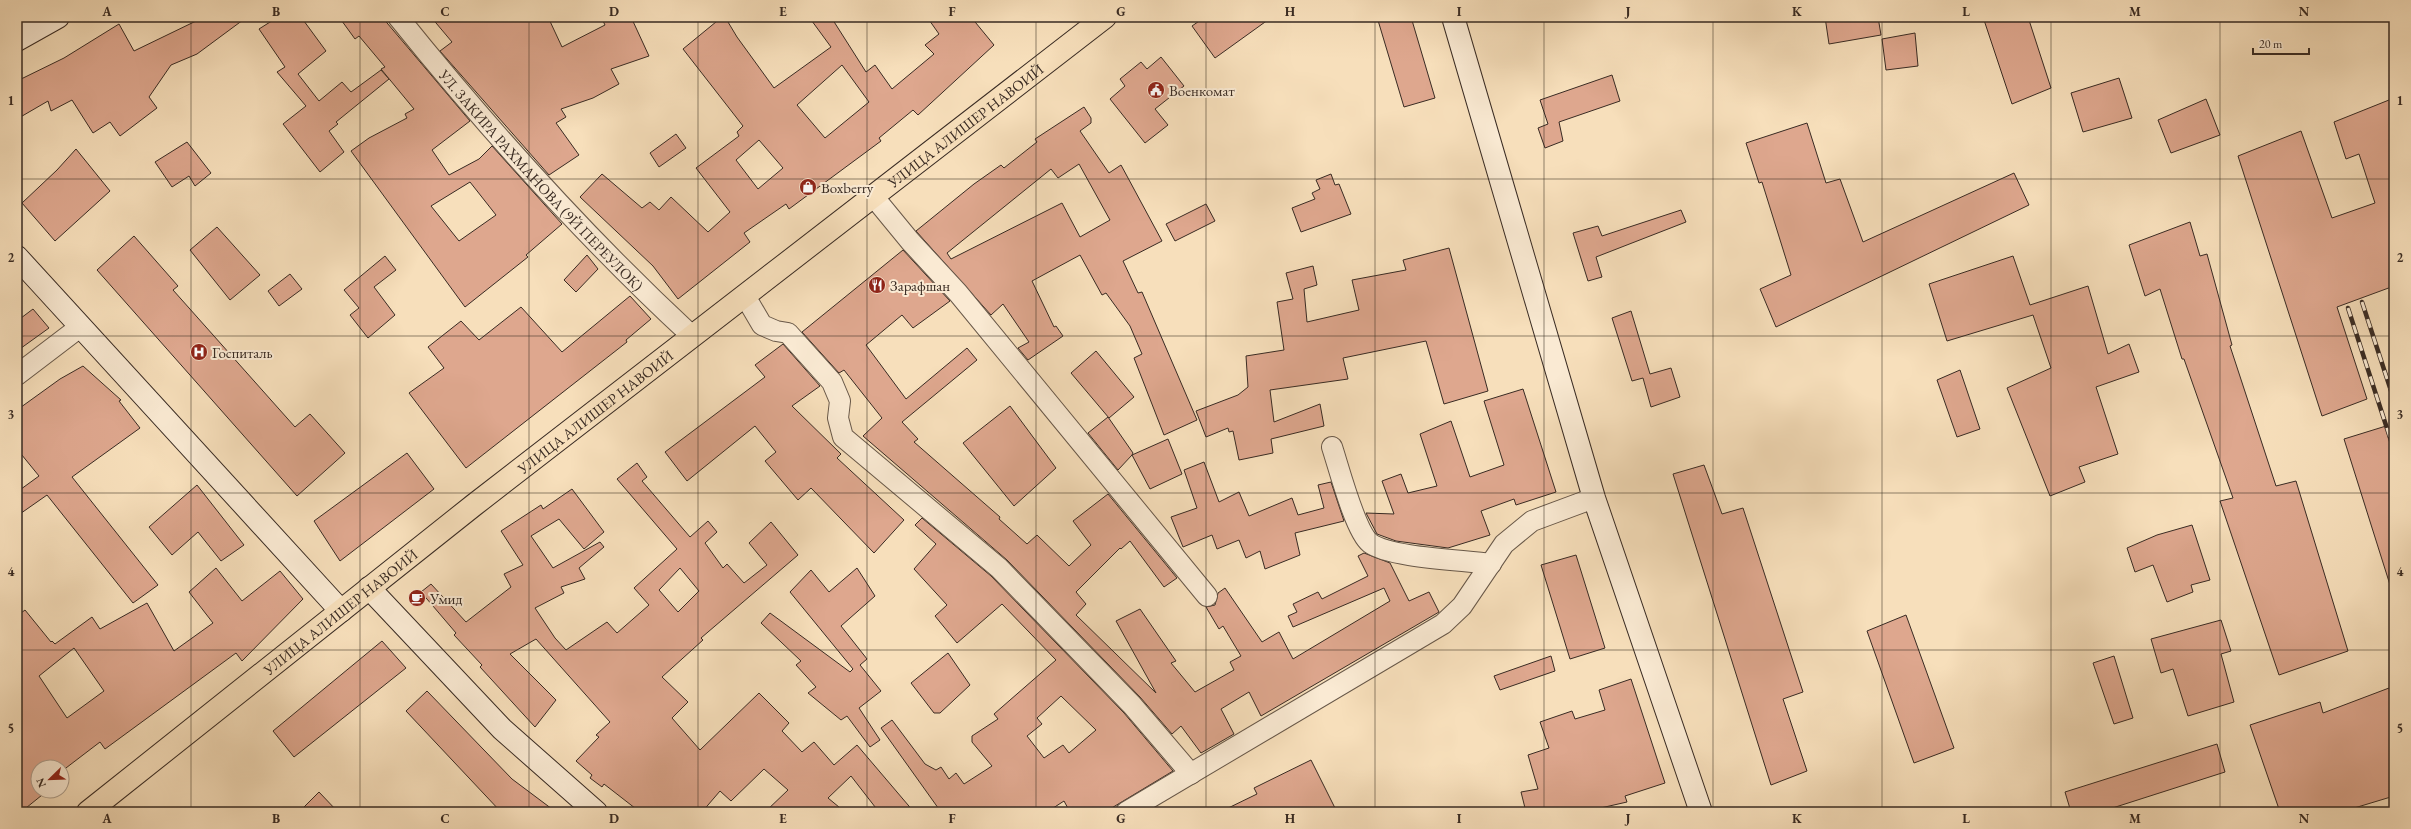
<svg xmlns="http://www.w3.org/2000/svg" width="2411" height="829" font-family="'EB Garamond',serif">
	<style>
		.building { fill: #dea78e; stroke: #392b23; fill-rule: evenodd }
		.lines { fill: none; stroke-linecap: round; stroke-linejoin: round }
		.street-casing { stroke: #685849; stroke-width: 22 }
		.secondary-casing { stroke: #392b23; stroke-width: 24 }
		.primary-casing { stroke: #392b23; stroke-width: 24 }
		.street { stroke: #faead3; stroke-width: 20 }
		.secondary { stroke: #faead3; stroke-width: 22 }
		.primary { stroke: #f7dfbb; stroke-width: 22 }
		.rail-casing { stroke: #392b23; stroke-width: 4.5 }
		.rail { stroke: #faead3; stroke-width: 3; stroke-dasharray: 9; stroke-linecap: butt }
		.grid { fill: none; stroke: #392b23; stroke-width: 1; stroke-opacity: 0.55 }
		.labels { text-anchor: middle; dominant-baseline: central; stroke-width: 4; stroke-linejoin: round; paint-order: stroke }
		.poi-label { font-size: 15px; fill: #392b23; stroke: #faead3; text-anchor: start }
		.street-label { font-size: 15px; fill: #392b23; stroke: #faead3 }
		.neatline { fill: none; stroke: #392b23; stroke-width: 1.5 }
		.grid-label { font-size: 13px; text-anchor: middle; font-weight: bold; fill: #392b23 }
	</style>
	<rect width="100%" height="100%" fill="#f7dfbb"/>
	<filter id="stains"><feTurbulence type="fractalNoise" baseFrequency=".005" numOctaves="4"/><feColorMatrix values="0 0 0 0 .2 0 0 0 0 .09 0 0 0 0 .02 0 0 0 .5 -.17"/></filter>
	<radialGradient id="worn" r=".72"><stop offset=".6" stop-color="#630" stop-opacity="0"/><stop offset="1" stop-color="#630" stop-opacity=".3"/></radialGradient>
	<g class="building">
		<path d="M194 17H247L197 54 171 65 149 97 157 108 120 136 110 122 93 133 72 100 51 111 48 101 17 119V81L64 58 119 24 134 51 196 21Z"/>
		<path d="M278 17H301L326 51 298 74 319 101 342 82 351 92 381 70 389 79 336 122 338 124 329 131 344 152 320 172 283 124 306 106 277 72 285 67 259 29Z"/>
		<path d="M339 17H382L470 121 432 150 449 175 479 159 492 146 562 224 526 255 528 257 465 307 351 151 369 138 407 118 405 114 414 109 381 69 385 67 359 36 355 39ZM470 182 496 215 459 241 431 206Z"/>
		<path d="M431 17H548L562 47 605 25 601 17H631L649 56 611 69 619 84 593 98 561 109 566 117 556 123 579 155 549 175 440 51 452 42Z"/>
		<path d="M722 17H725L737 37 774 88 831 47 809 17H831L866 72 875 65 892 89 934 54 925 45 939 34 927 17H971L994 45 918 115 913 110 879 138 881 141 789 209 786 204 744 233 750 242 678 299 653 266 580 197 602 174 642 208 650 202 659 210 671 197 708 232 730 212 696 168 739 136 737 132 743 126 683 49ZM842 65 869 102 825 138 797 105ZM759 140 783 168 758 189 736 160Z"/>
		<path d="M1205 17H1272L1215 58 1192 26Z"/>
		<path d="M1377 17H1411L1435 98 1404 107Z"/>
		<path d="M1825 17H1878L1881 35 1829 44Z"/>
		<path d="M1983 17H2028L2051 88 2012 104Z"/>
		<path d="M1915 33 1918 66 1886 70 1882 39Z"/>
		<path d="M1161 57 1184 86 1155 109 1168 125 1145 143 1110 99 1125 86 1120 79 1141 62 1147 69Z"/>
		<path d="M1612 75 1620 101 1559 122 1563 141 1545 148 1538 128 1548 124 1540 100Z"/>
		<path d="M2119 78 2132 118 2083 132 2071 93Z"/>
		<path d="M2394 98V286L2337 307 2367 399 2322 416 2238 156 2301 131 2332 218 2375 203 2359 154 2346 159 2334 122Z"/>
		<path d="M2206 99 2220 135 2171 153 2158 120Z"/>
		<path d="M1084 107 1091 118V123L1080 131 1109 173 1121 165 1162 241 1123 261 1138 293 1142 292 1197 420 1164 435 1134 358 1142 354 1130 326 1106 293 1102 295 1080 255 1032 281 1054 327 1056 326 1063 336 1028 360 1018 348 1029 342 1003 304 991 315 916 231 974 184 1001 165 1004 168 1037 142 1035 139ZM1079 164 1110 220 1080 237 1062 203 951 259 947 253 1051 169 1058 178Z"/>
		<path d="M1807 123 1826 183 1840 179 1863 242 2014 173 2029 205 1776 327 1760 289 1791 275 1762 182 1759 183 1746 143Z"/>
		<path d="M676 134 686 148 659 167 650 153Z"/>
		<path d="M187 142 211 173 195 186 189 176 172 187 155 162Z"/>
		<path d="M76 149 110 191 55 241 22 203 57 170Z"/>
		<path d="M1331 174 1335 185 1339 184 1351 214 1301 232 1292 208 1315 199 1312 193 1320 189 1316 180Z"/>
		<path d="M1206 204 1215 221 1175 241 1166 224Z"/>
		<path d="M1681 210 1686 222 1596 257 1602 277 1588 281 1573 233 1598 226 1602 236Z"/>
		<path d="M2190 222 2200 256 2207 254 2232 345 2230 346 2276 486 2296 481 2348 651 2279 675 2220 501 2233 498 2184 359H2182L2160 289 2145 296 2129 245Z"/>
		<path d="M217 227 260 275 230 300 190 250Z"/>
		<path d="M134 236 178 286 173 290 295 427 310 414 345 453 297 496 97 270Z"/>
		<path d="M1449 248 1488 391 1444 404 1426 341 1343 358 1348 379 1270 390 1274 422 1320 404 1324 426 1271 439 1273 453 1239 460 1233 431 1229 432 1228 428 1206 437 1196 411 1238 395 1248 387 1246 356 1284 350 1277 302 1293 299 1286 273 1313 266 1317 285 1304 289 1307 322 1359 310 1352 280 1406 270 1403 260Z"/>
		<path d="M903 250 950 301 913 328 902 315 866 345 906 399 967 348 977 360 902 422 918 439 914 442 1000 517 999 519 1027 544 1037 535 1069 566 1091 545 1073 521 1108 494 1177 578 1164 587 1130 541 1121 549 1120 548 1076 592 1086 604 1076 615 1156 693 1116 621 1140 609 1176 661 1171 663 1195 692 1234 670 1230 662 1241 656 1223 626 1219 629 1206 607 1215 605 1218 593 1225 588 1262 642 1279 632 1293 659 1390 601 1384 588 1293 627 1288 616 1297 612 1293 604 1318 592 1322 599 1368 576 1358 556 1364 553 1390 563 1409 601 1429 592 1439 612 1261 716 1249 692 1221 709 1234 734 1201 753 1181 726 1172 734 1140 697 1007 560 863 436 882 418 844 370 839 373 802 332Z"/>
		<path d="M587 255 598 269 576 292 564 280Z"/>
		<path d="M385 256 396 270 374 287 395 315 368 338 350 315 359 308 344 290Z"/>
		<path d="M2013 256 2030 305 2088 286 2108 354 2129 344 2139 372 2096 387 2118 454 2079 467 2085 482 2050 496 2007 388 2051 368 2033 315 1947 341 1929 284Z"/>
		<path d="M290 274 302 289 279 306 268 291Z"/>
		<path d="M630 296 651 319 626 340 627 342 466 468 409 393 444 368 428 347 461 321 479 340 521 307 562 352Z"/>
		<path d="M33 309 49 328 17 351V321Z"/>
		<path d="M1631 311 1650 374 1671 368 1680 397 1651 407 1643 378 1632 381 1612 318Z"/>
		<path d="M783 344 820 386 792 406 841 454 837 458 904 520 874 553 811 488 798 500 765 461 776 452 755 426 687 481 665 452 765 377 755 365Z"/>
		<path d="M1096 351 1134 397 1109 418 1071 373Z"/>
		<path d="M83 366 121 400 119 401 140 428 72 477 158 585 133 603 47 495 17 516V492L39 476 17 449V410L60 379Z"/>
		<path d="M1960 370 1980 429 1957 437 1937 380Z"/>
		<path d="M1523 389 1556 492 1516 505 1514 499 1481 511 1490 535 1448 548 1396 541 1377 534 1366 513 1394 514 1382 481 1401 474 1408 493 1437 486 1420 434 1451 421 1470 477 1504 465 1484 401Z"/>
		<path d="M1010 406 1056 468 1014 506 963 443Z"/>
		<path d="M1108 417 1133 453 1132 455 1168 439 1182 474 1150 489 1132 455 1118 470 1088 433Z"/>
		<path d="M2386 426 2394 454V588H2391L2344 439Z"/>
		<path d="M407 453 434 489 340 561 314 521Z"/>
		<path d="M1204 462 1219 502 1239 492 1249 516 1292 498 1298 515 1324 508 1318 485 1331 482 1344 521 1295 533 1300 555 1265 569 1260 551 1246 558 1239 540 1217 549 1212 535 1183 547 1171 517 1197 508 1184 470Z"/>
		<path d="M637 463 647 477 642 481 690 537 708 521 717 532 705 543 723 568 727 564 744 583 767 565 749 543 771 522 798 555 701 638 703 640 662 677 688 702 672 718 700 750 759 693 789 723 782 731 802 752 814 742 834 765 857 745 914 812H879L851 776 828 798 845 812H765L788 790 764 769 731 801 720 791 702 812H640L604 784 602 787 590 778 592 775 576 761 599 737 596 735 610 722 536 639 510 654 556 700 535 727 480 667 482 665 454 635 456 633 421 592 431 584 466 622 511 587 504 574 523 565 501 531 541 505 543 509 572 489 604 532 584 549 559 519 531 536 553 568 600 542 604 547 579 568 585 579 561 587 564 593 535 608 555 638 566 650 607 622 617 633 649 605 634 588 677 549 617 479ZM680 568 699 591 678 612 659 590Z"/>
		<path d="M1704 465 1722 514 1743 508 1803 692 1783 699 1807 771 1771 785 1673 474Z"/>
		<path d="M197 485 244 545 221 561 198 532 172 555 149 527Z"/>
		<path d="M922 518 991 576 1124 713 1173 771 1105 812H1070L1064 801 1047 812H941L881 728 892 720 925 764 936 770 941 767 949 779 956 773 964 784 992 766 972 742V736L998 719 994 714 1056 660 1002 604 957 643 935 616 947 605 914 569 936 544 915 525ZM1061 696 1096 730 1069 753 1063 745 1044 758 1027 736 1042 724 1037 718Z"/>
		<path d="M2192 525 2210 580 2191 585 2193 592 2167 602 2153 565 2135 572 2127 548 2157 535Z"/>
		<path d="M1576 555 1605 648 1570 659 1541 565Z"/>
		<path d="M216 568 242 601 280 571 303 599 242 661 236 653 105 749 100 742 62 771V767H38L37 791H47L21 812H17V616L25 610 51 642 52 641 55 644 92 617 100 629 147 603 174 651 213 623 189 592ZM74 648 104 691 67 718 39 676Z"/>
		<path d="M857 568 875 596 841 626 867 659 860 665 881 691 859 708 880 740 870 747 847 716 841 720 808 693 816 687 796 665 801 661 761 623 770 613 850 672 853 669 790 592 811 570 829 592Z"/>
		<path d="M1906 615 1954 748 1914 763 1867 631Z"/>
		<path d="M2221 620 2231 651 2221 654 2234 702 2188 716 2173 669 2161 673 2151 639Z"/>
		<path d="M382 641 406 668 294 757 273 731Z"/>
		<path d="M948 653 970 685 940 713H934L911 683Z"/>
		<path d="M1551 656 1555 671 1500 690 1494 676Z"/>
		<path d="M2114 656 2133 718 2114 724 2093 663Z"/>
		<path d="M1631 679 1665 783 1625 796 1627 802 1583 812H1526L1521 792 1538 789 1528 755 1549 748 1540 722 1572 711 1575 719 1605 710 1599 690Z"/>
		<path d="M2389 688 2394 705V796L2351 809 2352 812H2280L2250 725 2320 702 2323 713Z"/>
		<path d="M427 691 512 779 556 812H501L406 711Z"/>
		<path d="M2217 744 2225 772 2100 812H2071L2065 792Z"/>
		<path d="M1311 760 1337 812H1220L1257 794 1254 788Z"/>
		<path d="M319 792 338 812H299Z"/>
	</g>
	<g class="lines">
		<g class="street-casing">
			<g id="street">
				<path d="M22 17 29 33"/>
				<path id="s1" d="M398 17C489 130 585 237 692 336"/>
				<path d="M873 196 910 241 958 293 1207 596"/>
				<path d="M745 296 762 325 776 331 788 333 832 382 840 401 838 418 843 437 999 568 1132 705 1191 774"/>
				<path d="M17 375 80 327"/>
				<path d="M1332 447C1339 468 1355 531 1370 543 1390 558 1464 560 1491 564"/>
				<path d="M1126 812 1443 624 1462 606 1504 544 1532 521 1594 498"/>
			</g>
		</g>
		<g class="secondary-casing">
			<g id="secondary">
				<path d="M1453 17 1594 498 1701 812"/>
				<path d="M17 40 58 17"/>
				<path d="M17 257 341 611"/>
				<path d="M369 588 502 729 596 812"/>
			</g>
		</g>
		<g class="primary-casing">
			<g id="primary">
				<path id="s2" d="M88 812 474 505 1105 17"/>
			</g>
		</g>
		<use href="#street" class="street"/>
		<use href="#secondary" class="secondary"/>
		<use href="#primary" class="primary"/>
		<g class="rail-casing">
			<g id="rail">
				<path d="M2362 302 2394 400"/>
				<path d="M2348 308 2394 450"/>
			</g>
		</g>
		<use href="#rail" class="rail"/>
	</g>
	<path class="grid" d="M191 17V812M360 17V812M529 17V812M698 17V812M867 17V812M1036 17V812M1206 17V812M1375 17V812M1544 17V812M1713 17V812M1882 17V812M2051 17V812M2220 17V812M17 179H2394M17 336H2394M17 493H2394M17 650H2394"/>
	<defs>
		<g id="civic-disc" transform="scale(0.9)"><circle r="9.5" fill="#8f2418" stroke="#faead3"/><path d="M-.6-6.5H3V-4.5H.6V-3L4-1V1h2V6H-6V1h2V-1L-.6-3ZM-1.2 2.5V6h2.4V2.5Z" fill="#fff"/></g>
		<g id="shop-disc" transform="scale(0.9)"><circle r="9.5" fill="#8f2418" stroke="#faead3"/><path d="M-5-2.5h2.3a2.7 3.5 0 0 1 5.4 0H5L5.5 6h-11ZM-1.5-2.5h3a1.5 2.3 0 0 0-3 0Z" fill="#fff"/></g>
		<g id="restaurant-disc" transform="scale(0.9)"><circle r="9.5" fill="#8f2418" stroke="#faead3"/><path d="M-5-6h1v4h1v-4h1v4h1v-4h1v5L-1.5 .5V6h-2V.5L-5-1ZM5-6V6H3V1.5H1.5Q1.5-4 5-6Z" fill="#fff"/></g>
		<g id="hospital-disc" transform="scale(0.9)"><circle r="9.5" fill="#8f2418" stroke="#faead3"/><path d="M-5-5h3v3.5h4V-5h3V5h-3V1.5h-4V5h-3Z" fill="#fff"/></g>
		<g id="cafe-disc" transform="scale(0.9)"><circle r="9.5" fill="#8f2418" stroke="#faead3"/><path d="M-5.5-4.5H6V0H3Q3 3.5 0 3.5H-2.5Q-5.5 3.5-5.5 0ZM3-3.2v2h1.7v-2ZM-6 4.5H4V6H-6Z" fill="#fff"/></g>
	</defs>
	<g fill-rule="evenodd">
		<use href="#civic-disc" x="1156" y="90"/>
		<use href="#shop-disc" x="808" y="187"/>
		<use href="#restaurant-disc" x="877" y="285"/>
		<use href="#hospital-disc" x="199" y="352"/>
		<use href="#cafe-disc" x="417" y="598"/>
	</g>
	<g class="labels">
		<g class="poi-label">
			<text x="1169" y="90">Военкомат</text>
			<text x="821" y="187">Boxberry</text>
			<text x="890" y="285">Зарафшан</text>
			<text x="212" y="352">Госпиталь</text>
			<text x="430" y="598">Умид</text>
		</g>
		<g class="street-label">
			<text stroke="none"><textPath href="#s2" startOffset="1114">УЛИЦА АЛИШЕР НАВОИЙ</textPath></text>
			<text stroke="none"><textPath href="#s1" startOffset="217">УЛ. ЗАКИРА РАХМАНОВА (9Й ПЕРЕУЛОК)</textPath></text>
			<text stroke="none"><textPath href="#s2" startOffset="646">УЛИЦА АЛИШЕР НАВОИЙ</textPath></text>
			<text stroke="none"><textPath href="#s2" startOffset="322">УЛИЦА АЛИШЕР НАВОИЙ</textPath></text>
		</g>
	</g>
	<rect width="2411" height="829" fill="none" stroke="#f7dfbb" stroke-width="44"/>
	<g transform="translate(50 779) rotate(247)"><circle r="19" fill="#faead3" stroke="#ad9e8d"/>
	<path d="M0-3L7 15L0 10L-7 15Z" fill="#8f2418"/>
	<text y="-6" font-size="11" font-weight="bold" text-anchor="middle" fill="#392b23">N</text>
	</g>
	<path d="M2253 48v6h56v-6" fill="none" stroke="#392b23" stroke-width="2"/>
	<text x="2259" y="48" font-size="12" fill="#392b23" stroke="#faead3" stroke-width="3" paint-order="stroke">20 m</text>
	<rect x="22" y="22" width="2367" height="785" class="neatline"/>
	<g class="grid-label">
		<text x="107" y="16">A</text>
		<text x="276" y="16">B</text>
		<text x="445" y="16">C</text>
		<text x="614" y="16">D</text>
		<text x="783" y="16">E</text>
		<text x="952" y="16">F</text>
		<text x="1121" y="16">G</text>
		<text x="1290" y="16">H</text>
		<text x="1459" y="16">I</text>
		<text x="1628" y="16">J</text>
		<text x="1797" y="16">K</text>
		<text x="1966" y="16">L</text>
		<text x="2135" y="16">M</text>
		<text x="2304" y="16">N</text>
		<text x="11" y="105">1</text>
		<text x="2400" y="105">1</text>
		<text x="11" y="262">2</text>
		<text x="2400" y="262">2</text>
		<text x="11" y="419">3</text>
		<text x="2400" y="419">3</text>
		<text x="11" y="576">4</text>
		<text x="2400" y="576">4</text>
		<text x="11" y="733">5</text>
		<text x="2400" y="733">5</text>
		<text x="107" y="823">A</text>
		<text x="276" y="823">B</text>
		<text x="445" y="823">C</text>
		<text x="614" y="823">D</text>
		<text x="783" y="823">E</text>
		<text x="952" y="823">F</text>
		<text x="1121" y="823">G</text>
		<text x="1290" y="823">H</text>
		<text x="1459" y="823">I</text>
		<text x="1628" y="823">J</text>
		<text x="1797" y="823">K</text>
		<text x="1966" y="823">L</text>
		<text x="2135" y="823">M</text>
		<text x="2304" y="823">N</text>
	</g>
	<rect width="100%" height="100%" filter="url(#stains)"/>
	<rect width="100%" height="100%" fill="url(#worn)"/>
</svg>
